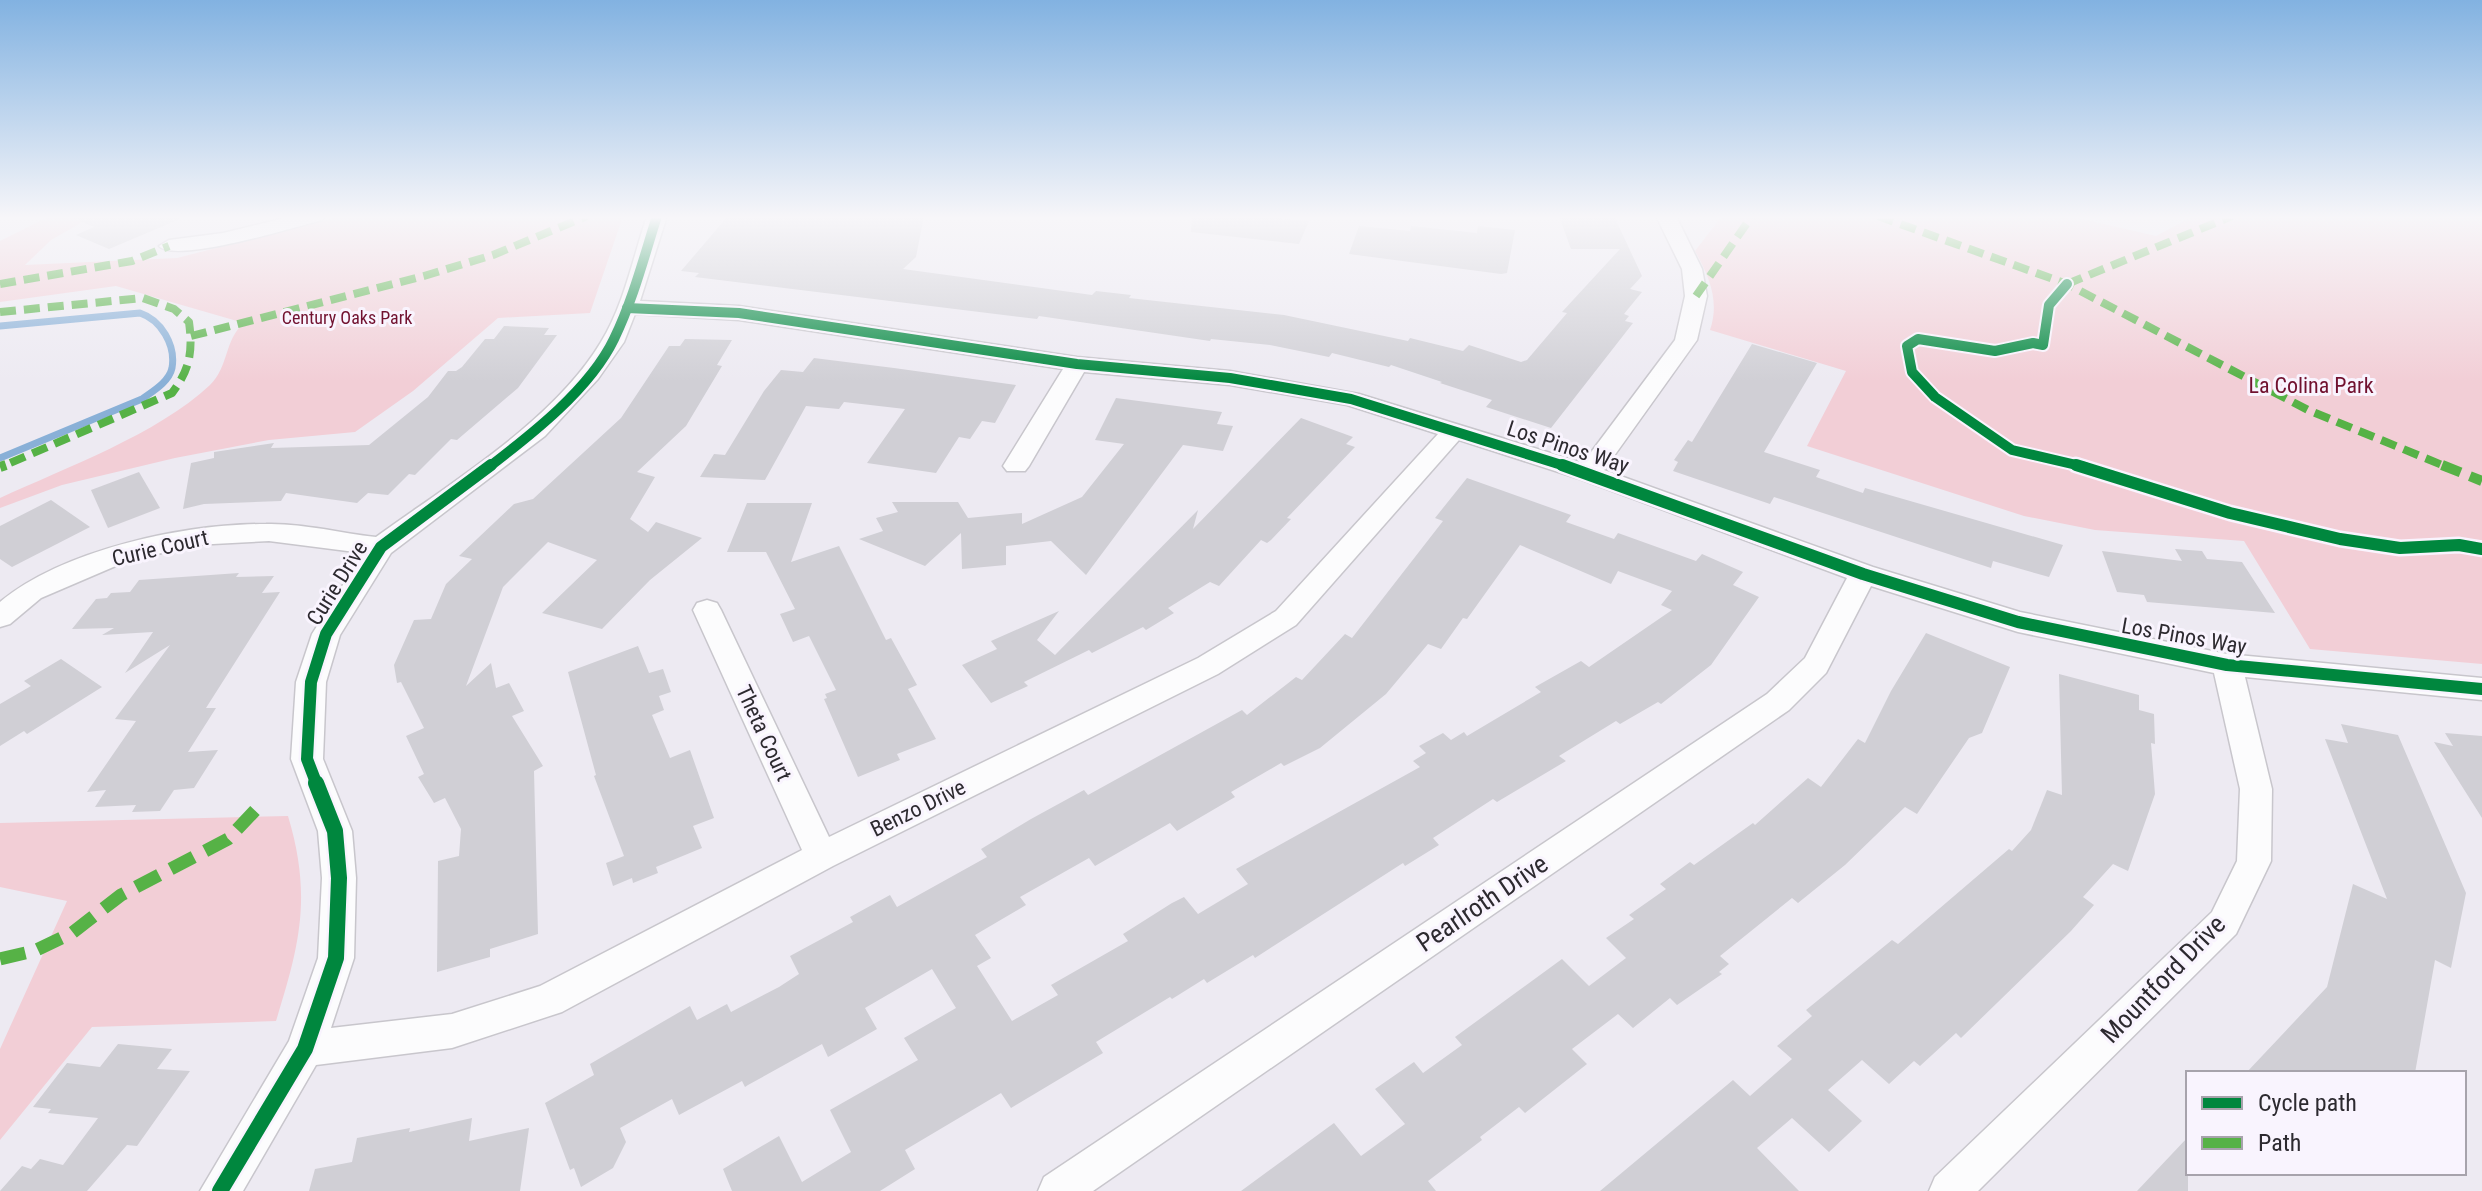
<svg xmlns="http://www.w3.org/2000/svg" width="2482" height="1191" font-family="'Roboto Condensed',sans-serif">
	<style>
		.green { fill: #f2ced6 }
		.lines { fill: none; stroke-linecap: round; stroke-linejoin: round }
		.stream { stroke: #89b0d7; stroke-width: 7 }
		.building { fill: #d0cfd5; fill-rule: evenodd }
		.street-casing { stroke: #c8c6cc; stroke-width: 3 }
		.street { fill: #fcfcfd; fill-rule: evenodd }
		.quiet-far2 { stroke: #56b246; stroke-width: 8; stroke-dasharray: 16 8; stroke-linecap: butt }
		.quiet-far1 { stroke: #56b246; stroke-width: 10; stroke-dasharray: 20 10; stroke-linecap: butt }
		.quiet { stroke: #56b246; stroke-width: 13; stroke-dasharray: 26 13; stroke-linecap: butt }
		.cycleway-far2-casing { stroke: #f9f4fe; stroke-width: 14 }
		.cycleway-far1-casing { stroke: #f9f4fe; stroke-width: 17 }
		.cycleway-casing { stroke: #f9f4fe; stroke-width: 21 }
		.cycleway-far2 { stroke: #00873e; stroke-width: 10 }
		.cycleway-far1 { stroke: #00873e; stroke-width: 12 }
		.cycleway { stroke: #00873e; stroke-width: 16 }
		.labels { text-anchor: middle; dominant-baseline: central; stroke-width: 6; stroke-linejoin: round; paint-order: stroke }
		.far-park-label { font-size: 18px; fill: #71112f; stroke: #f9f4fe }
		.park-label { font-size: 22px; fill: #71112f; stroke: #f9f4fe }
		.street-label { font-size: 22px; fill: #2d2a30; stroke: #f9f4fe }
		.near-street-label { font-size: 26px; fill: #2d2a30; stroke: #f9f4fe }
	</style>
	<rect width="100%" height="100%" fill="#edeaf2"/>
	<g class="green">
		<path d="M50 216H93L51 240 25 265 177 258 341 216H623L590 313 498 318 413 391 355 432 269 440 175 458 62 485 0 508V498C65 468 158 434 210 385 229 367 224 340 244 323L116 286 0 302V241Z"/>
		<path d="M1722 216H2069L2156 236 2193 216H2482V664L2310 649 2244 541 2095 530 2024 516 1807 446 1846 371 1710 330C1720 301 1709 276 1695 251Z"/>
		<path d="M288 816C312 896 300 944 276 1021L92 1027 0 1140V1049L67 901 0 887V823Z"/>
	</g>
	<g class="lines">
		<path class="stream" d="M0 326 140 313C161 320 176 345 172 368 169 382 153 391 142 399L0 458"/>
	</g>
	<g class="building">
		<path d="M69 216H187L109 249 76 235 94 227Z"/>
		<path d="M728 216H924L916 257 903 269 1092 295 1096 291 1131 295 1129 298 1284 315 1408 341 1410 338 1463 351 1469 345 1521 362 1527 360 1567 313 1562 312 1620 249H1571L1559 216H1614L1642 276 1630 289 1642 292 1624 314 1629 316 1625 321 1633 323 1551 428 1486 407 1492 400 1440 383 1442 382 1391 365 1389 367 1332 353 1329 357 1270 345 1211 339 1210 341 1039 316 1037 319 695 277 699 273 681 271Z"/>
		<path d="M1192 216H1257L1309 221 1299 244 1191 232Z"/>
		<path d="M1359 226 1410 231 1411 226 1477 233 1478 226 1515 230 1507 273 1501 274 1349 254Z"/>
		<path d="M504 326 549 328 544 335H557L518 388 457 440 451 439 415 475 409 474 388 495 368 493 357 503 286 493 281 501 204 504 183 509 191 463 214 458V452L274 443 271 448 369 445 428 397 448 371H456L462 367 485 339H494Z"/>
		<path d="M685 339 732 340 717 365 722 366 686 426 637 472 655 477 630 519 648 532 656 522 702 538 650 580 602 629 542 613 597 560 548 542 503 587 466 686 491 663 496 688 509 683 524 711 512 716 543 766 534 771 538 934 490 949V957L437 972 438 861 459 856 461 829 445 798 434 803 418 777 424 774 406 736 424 728 401 682 397 683 394 665 414 620 431 619 446 584 472 559 459 556 514 504 533 499 621 418 669 346H680Z"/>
		<path d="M1752 344 1817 363 1764 452 1820 470 1816 477 1863 493 1865 488 2063 545 2049 577 1993 561 1991 568 1774 497 1770 504 1673 471 1678 462 1674 460 1688 440 1692 442Z"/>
		<path d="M814 358 894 368 1016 385 995 423 982 421 970 439 959 437 936 473 867 463 905 409 844 402 839 409 806 406 765 480 700 477 714 454 725 455 764 391 781 370 803 372Z"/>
		<path d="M1116 398 1222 412 1217 424 1233 426 1223 451 1183 445 1086 575 1051 541 1006 546V565L962 569 961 533 925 566 859 539 883 531 876 518 898 512 892 502H958L968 518 1022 513V524L1082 497 1124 444 1095 440Z"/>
		<path d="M1301 418 1353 437 1346 444 1355 447 1287 518 1291 519 1271 540 1267 543 1261 540 1219 586 1210 582 1168 608 1174 613 1146 630 1143 627 1092 653 1089 650 1024 682 1028 686 991 703 962 665 997 649 991 641 1059 611 1037 640 1055 655 1198 510 1193 529Z"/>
		<path d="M139 472 160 508 108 528 91 490Z"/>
		<path d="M1467 478 1571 515 1566 522 1614 539 1618 533 1696 561 1702 554 1743 572 1733 585 1759 597 1711 665 1661 704 1658 702 1620 724 1616 721 1559 756 1566 761 1497 802 1493 799 1433 838 1439 845 1405 866 1403 863 1255 958 1253 955 1207 983 1204 979 1172 999 1170 997 1096 1042 1103 1053 1011 1108 1001 1093 905 1150 915 1169 880 1191H732L723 1169 779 1136 802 1182 851 1152 830 1110 918 1060 904 1038 956 1008 932 969 865 1008 877 1029 828 1057 822 1044 748 1085 745 1087 742 1081 679 1115 672 1099 620 1128 626 1142 613 1168 581 1187 574 1168 570 1170 545 1103 594 1075 590 1064 690 1006 697 1020 727 1004 731 1012 779 987 799 974 790 956 853 922 850 917 890 895 897 907 987 857 981 849 1031 819 1084 790 1088 795 1242 710 1247 715 1296 677 1302 680 1345 634 1352 638 1443 521 1435 518ZM1520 545 1611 584 1618 571 1672 591 1661 605 1672 610 1589 667 1581 661 1535 687 1541 692 1467 736 1464 732 1451 740 1443 733 1419 746 1426 753 1413 761 1420 767 1236 869 1248 884 1198 914 1184 897 1172 903 1123 934 1128 941 1051 985 1058 995 1012 1021 977 966 991 958 975 935 1026 905 1020 897 1089 858 1095 866 1170 823 1177 831 1235 797 1231 792 1281 763 1284 766 1320 748 1386 694 1428 644 1441 649 1463 618 1467 619Z"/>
		<path d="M51 500 90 527 12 567 0 559V526Z"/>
		<path d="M747 503H812L791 562 839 546 886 640 891 638 917 685 908 689 936 739 897 754 900 760 858 777 824 699 827 698 825 694 836 690 809 636 793 642 780 614 795 609 766 552H727Z"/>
		<path d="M2175 549 2202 551 2207 559 2242 562 2275 613 2147 602 2144 595 2117 592 2102 551 2182 561Z"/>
		<path d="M239 573 236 577 274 576 262 593 280 592 206 708H216L188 752 218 750 194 788 174 790 160 811 132 812 136 805 95 807 106 790 87 792 136 721 115 719 170 645 125 673 153 632 102 635 114 628 72 629 96 599 107 598 111 593 130 592 139 580Z"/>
		<path d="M1926 633 2010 667 1982 733 1969 738 1917 814 1905 807 1845 865 1798 903 1792 898 1720 956 1729 964 1719 972 1722 974 1677 1005 1670 998 1633 1028 1618 1014 1572 1049 1587 1064 1525 1113 1519 1107 1480 1137 1482 1140 1428 1181 1436 1191H1241L1334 1123 1361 1156 1405 1124 1375 1089 1414 1062 1423 1073 1462 1045 1455 1037 1562 959 1589 986 1626 958 1606 938 1634 919 1629 915 1666 889 1660 884 1690 862 1694 865 1753 823 1755 825 1808 778 1821 787 1858 739 1865 743 1891 691Z"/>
		<path d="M638 646 649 673 663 669 671 692 659 696 664 710 652 715 670 758 690 750 714 818 693 826 702 848 656 867 658 873 633 883 632 878 613 886 606 863 624 856 594 776 596 775 568 672Z"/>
		<path d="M61 659 102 687 27 734 24 731 0 746V704L31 686 24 681Z"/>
		<path d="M2059 674 2139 695V710L2154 714 2155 744 2151 743 2155 794 2128 871 2113 864 2083 897 2094 905 2071 931 1961 1038 1956 1033 1920 1066 1914 1061 1889 1084 1862 1060 1828 1090 1862 1121 1829 1152 1792 1118 1757 1148 1799 1191H1600L1733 1080 1750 1096 1792 1059 1777 1046 1812 1016 1806 1010 1892 940 1898 944 2009 849 2012 851 2031 830 2047 790 2062 795Z"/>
		<path d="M2341 724 2398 735 2466 893 2451 968 2435 960 2415 1073H2246L2327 987 2353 884 2387 899 2325 739 2348 743Z"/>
		<path d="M2445 733 2482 736V818L2434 742 2453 746Z"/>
		<path d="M118 1044 172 1049 157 1069 190 1071 137 1146 127 1145 87 1191H0L22 1166 31 1169 40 1159 63 1165 98 1118 48 1113 51 1109 33 1107 67 1063 100 1067Z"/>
		<path d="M472 1118 469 1141 529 1128 520 1191H309L315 1169 352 1162 357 1138 410 1128 409 1132Z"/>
		<path d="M2188 1137V1191H2137Z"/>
	</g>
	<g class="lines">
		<g class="street-casing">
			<g id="street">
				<path d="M293 216H325L322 220C296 227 174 264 159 246L169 240 223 233Z"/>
				<path d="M647 216H667L640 301 739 306 1077 357 1230 371 1359 394 1583 463 1675 340 1685 296 1682 269 1656 216H1676L1702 269 1707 296 1697 340 1604 470 1873 567 2020 612 2227 654 2482 678V700L2245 677 2272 789 2271 861 2236 934 1978 1191H1929L1935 1177 2212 912 2237 861 2240 789 2214 673 2018 632 1871 586 1826 673 1789 710 1093 1191H1038L1044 1177 1767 694 1805 658 1847 578 1580 479 1459 440 1296 625 1218 674 833 866 562 1012 452 1048 316 1065 243 1191H200L289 1041 318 958 322 878 318 831 291 759 296 682 312 634 363 553 269 541 194 545 125 562 41 598 10 624 0 627V602C64 549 185 524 266 524 302 523 340 533 376 537 449 484 554 421 601 342 624 305 633 257 647 216ZM635 314 739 320 1063 369 1003 466 1007 471H1025L1029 466 1084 372 1230 385 1347 405 1438 434 1276 611 1198 658 829 837 721 610 717 603 707 600 697 603 693 610 802 850 540 986 452 1014 331 1028 354 958 356 878 352 831 323 759 326 682 340 635 391 553 545 436 598 379 624 342Z"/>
			</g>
		</g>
		<use href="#street" class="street"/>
		<g class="quiet-far2">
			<path d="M1878 216 2067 284 2308 410 2447 467"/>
			<path d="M0 284 132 261 169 246"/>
			<path d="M2067 284 2232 216"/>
			<path d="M1696 296 1752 216"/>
			<path d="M0 312 143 298 174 309 189 322C193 352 190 369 172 393L1 467"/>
			<path d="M191 336 424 276 493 255 587 216"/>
		</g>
		<g class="quiet-far1">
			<path d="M2442 465 2482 481"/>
			<path d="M0 467 6 465"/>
		</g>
		<path class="quiet" d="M0 959 34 951 72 933 121 895 228 839 263 802"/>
		<g class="cycleway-far2-casing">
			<g id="cycleway-far2">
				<path d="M2067 284 2049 305 2043 345 2033 343 1995 351 1918 339 1907 346 1912 372 1935 397 2012 450 2085 467"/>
				<path d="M627 308 739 313 1077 364 1230 378 1351 399 1568 467"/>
				<path d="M489 467C532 434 590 389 614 339 633 300 644 257 657 216"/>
			</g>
		</g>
		<g class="cycleway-far1-casing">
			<g id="cycleway-far1">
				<path d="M1562 465 1863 574 2018 622 2227 665 2482 689"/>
				<path d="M2076 465 2230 513 2340 539 2400 548 2459 545 2482 549"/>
				<path d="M317 785 307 759 311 682 326 634 381 547 491 465"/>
			</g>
		</g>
		<g class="cycleway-casing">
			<path id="cycleway" d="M220 1191 305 1049 336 958 339 878 335 831 316 783"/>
		</g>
		<use href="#cycleway-far2" class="cycleway-far2"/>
		<use href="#cycleway-far1" class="cycleway-far1"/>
		<use href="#cycleway" class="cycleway"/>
	</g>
	<linearGradient id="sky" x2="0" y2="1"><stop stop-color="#82b2e1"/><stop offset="0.57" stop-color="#f7f6f9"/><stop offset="1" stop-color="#f7f6f9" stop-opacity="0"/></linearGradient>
	<rect width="2482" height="382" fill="url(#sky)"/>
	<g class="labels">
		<g class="far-park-label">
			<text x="347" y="317">Century Oaks Park</text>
		</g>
		<g class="park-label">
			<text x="2311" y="385">La Colina Park</text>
		</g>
		<g class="street-label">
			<text transform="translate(1568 447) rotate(18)">Los Pinos Way</text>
			<text transform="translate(160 548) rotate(-13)">Curie Court</text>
			<text transform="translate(337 583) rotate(-58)">Curie Drive</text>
			<text transform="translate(2184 636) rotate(10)">Los Pinos Way</text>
			<text transform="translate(764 733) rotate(65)">Theta Court</text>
			<text transform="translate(918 808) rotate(-26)">Benzo Drive</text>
		</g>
		<g class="near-street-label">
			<text transform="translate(1482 903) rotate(-34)">Pearlroth Drive</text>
			<text transform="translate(2163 979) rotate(-46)">Mountford Drive</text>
		</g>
	</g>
	<rect x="2186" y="1071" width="280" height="104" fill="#f9f4fe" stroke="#a7a3ac" stroke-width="2"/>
	<rect x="2202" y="1097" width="40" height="12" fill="#00873e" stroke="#a7a3ac" stroke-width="2"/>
	<text x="2258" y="1111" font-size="24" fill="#2d2a30">Cycle path</text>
	<rect x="2202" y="1137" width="40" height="12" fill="#56b246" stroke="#a7a3ac" stroke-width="2"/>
	<text x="2258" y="1151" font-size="24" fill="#2d2a30">Path</text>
</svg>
